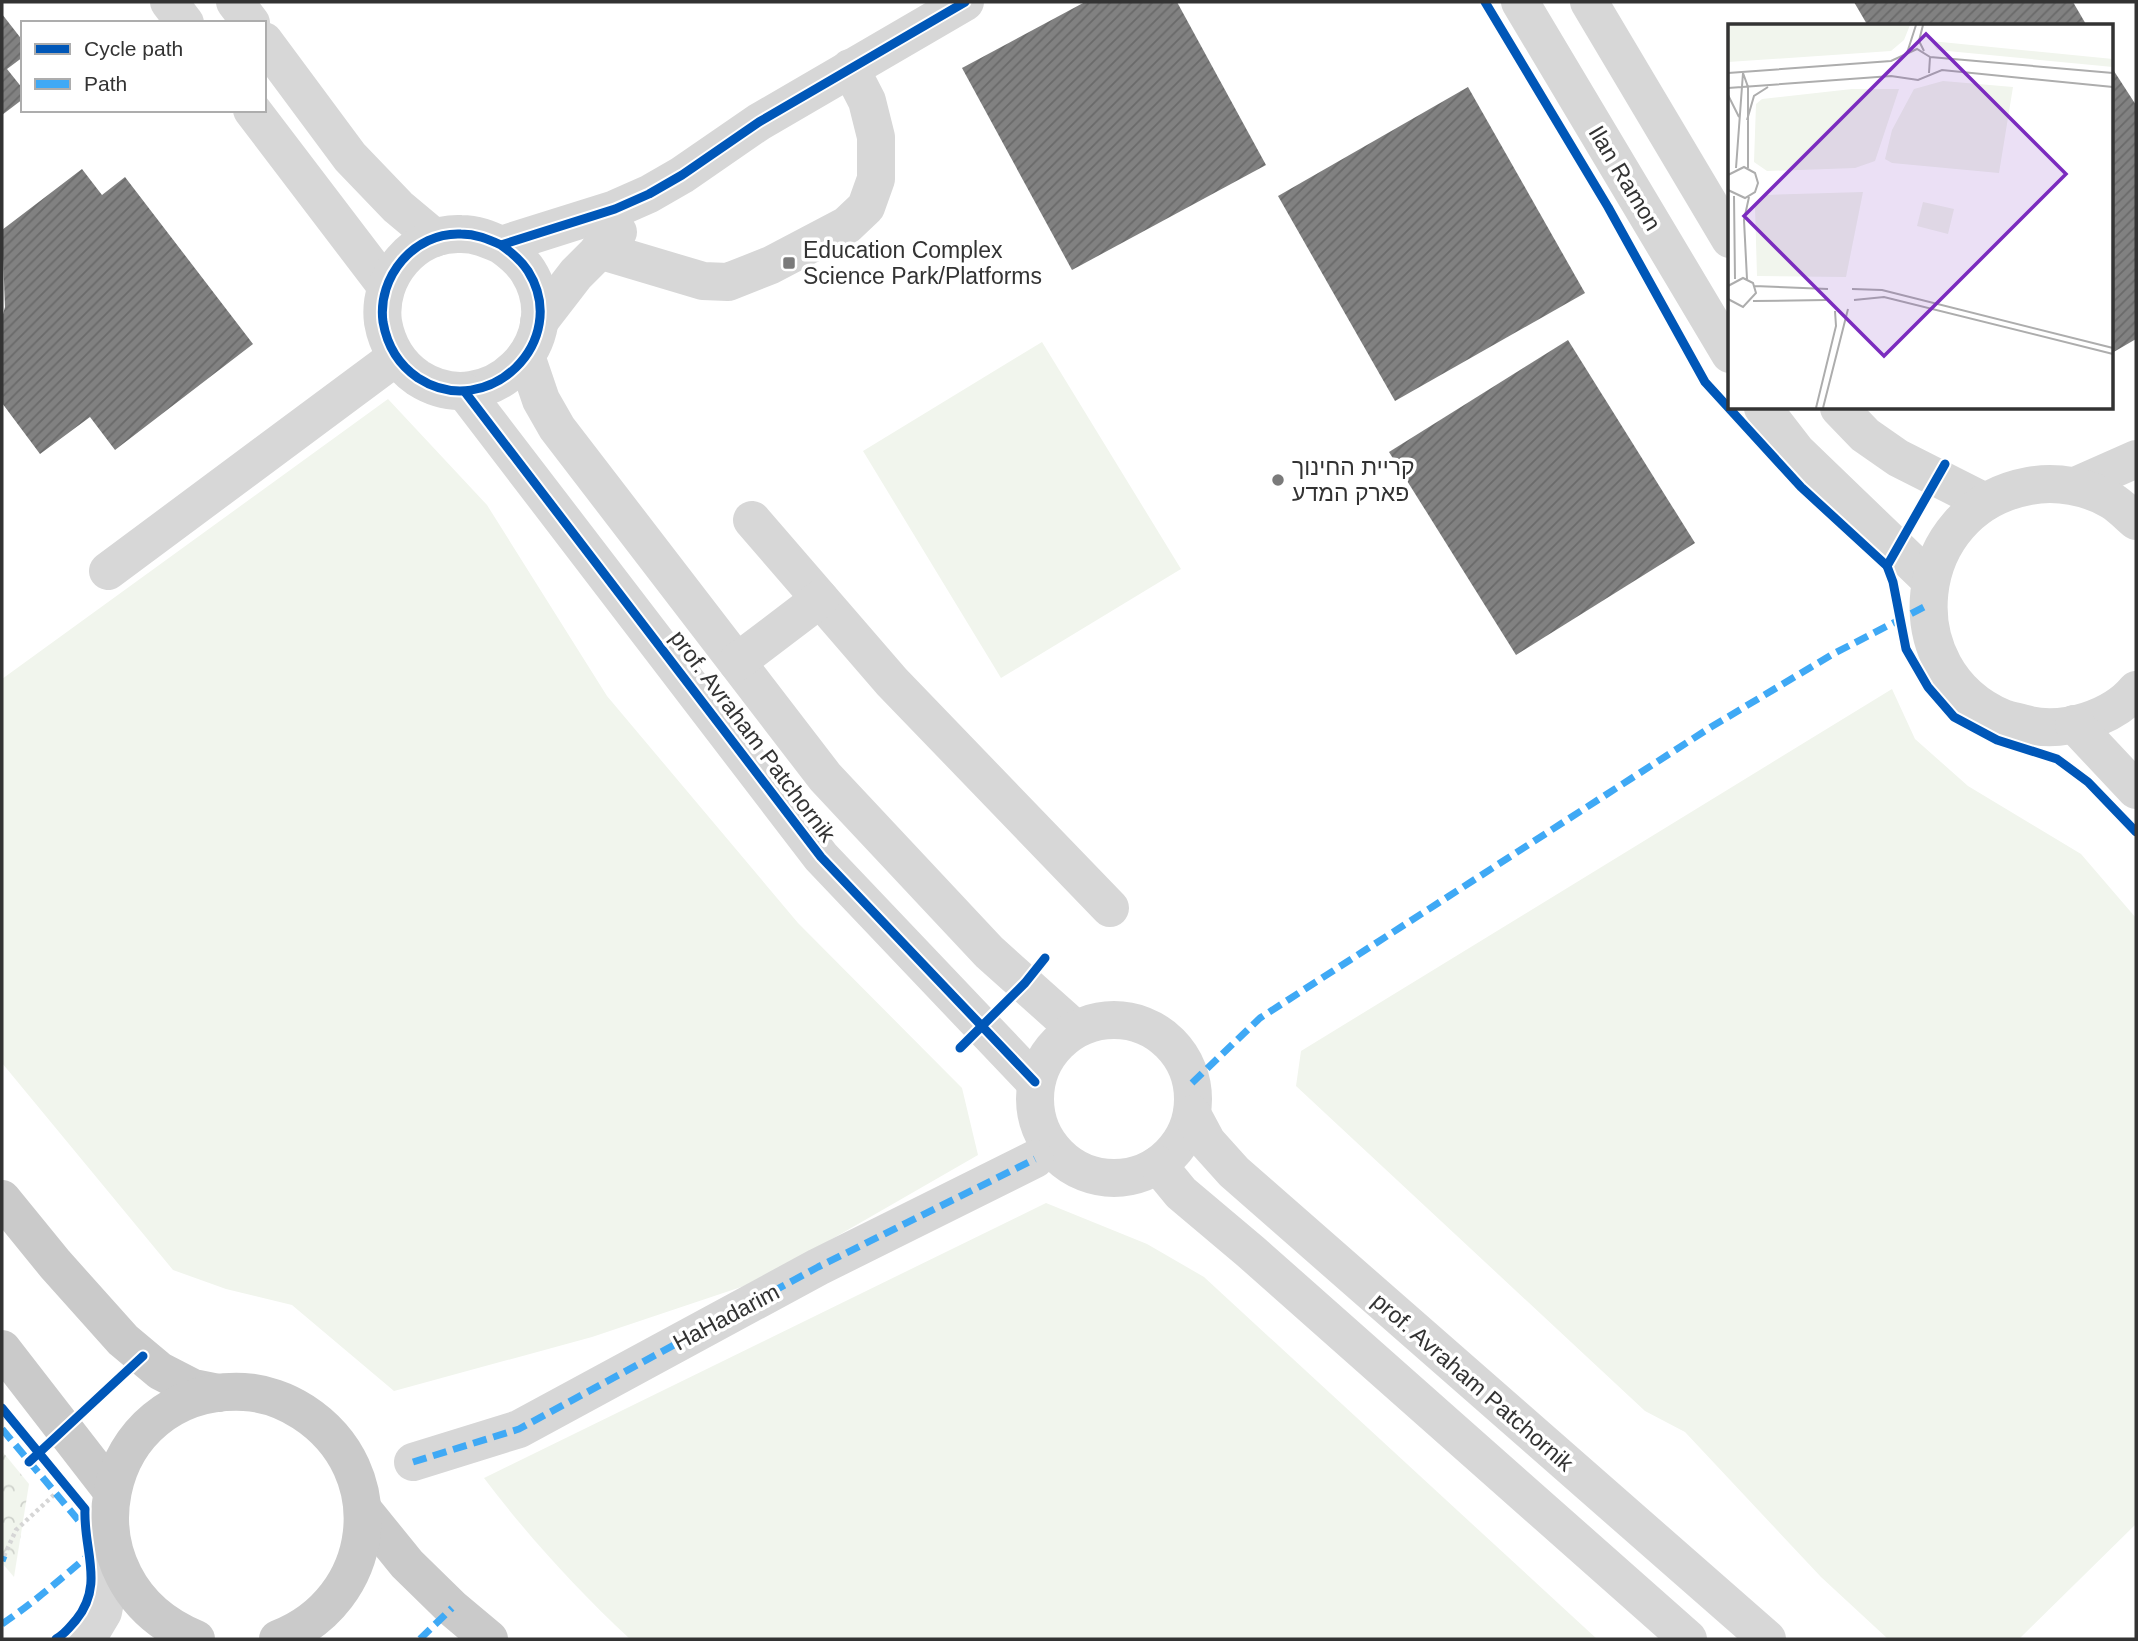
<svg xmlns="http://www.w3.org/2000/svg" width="2138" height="1641" font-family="Arial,'Noto Sans Hebrew',sans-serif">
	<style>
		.green { fill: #f1f5ed }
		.park { fill: url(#park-crowns) }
		.building { fill: url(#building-hatch) }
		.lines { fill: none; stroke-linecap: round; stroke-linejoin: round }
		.path { stroke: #d6d6d6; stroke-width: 4.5; stroke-dasharray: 3.5 3.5; stroke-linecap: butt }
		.minor { stroke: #d7d7d7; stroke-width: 38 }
		.major { stroke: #cacaca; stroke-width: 38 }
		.quiet { stroke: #3fa9f5; stroke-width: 7; stroke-dasharray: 14 7; stroke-linecap: butt }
		.cycleway-casing { stroke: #fff; stroke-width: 13 }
		.cycleway { stroke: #0057b8; stroke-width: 9 }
		.poi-dot { fill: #7a7a7a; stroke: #fff; stroke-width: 2.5 }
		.labels { text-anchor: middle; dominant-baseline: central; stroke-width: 7; stroke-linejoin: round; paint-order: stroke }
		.street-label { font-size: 23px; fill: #333; stroke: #fff }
		.poi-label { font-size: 23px; fill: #333; stroke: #fff; text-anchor: start }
		.inset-road { fill: none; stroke: #adadad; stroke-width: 2 }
		.view { fill: #7b2cbf; fill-opacity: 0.15; stroke: #7b2cbf; stroke-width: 3.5 }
		.inset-edge { fill: none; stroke: #333; stroke-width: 3.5 }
	</style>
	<defs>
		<pattern id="park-crowns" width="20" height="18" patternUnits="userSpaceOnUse" patternTransform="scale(1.75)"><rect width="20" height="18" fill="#f1f5ed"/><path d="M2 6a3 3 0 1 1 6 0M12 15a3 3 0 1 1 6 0" fill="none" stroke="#cfd2cc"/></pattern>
		<pattern id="building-hatch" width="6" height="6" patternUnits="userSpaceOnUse" patternTransform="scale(1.75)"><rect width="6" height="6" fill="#818181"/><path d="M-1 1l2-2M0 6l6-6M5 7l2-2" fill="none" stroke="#6a6a6a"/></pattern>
	</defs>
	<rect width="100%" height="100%" fill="#fff"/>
	<g class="green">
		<path d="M1042 342 1181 569 1001 678 863 451Z"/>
		<path d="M388 399 487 505 607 696 798 923 962 1088 978 1155 759 1281 592 1337 394 1391 292 1305 226 1289 173 1270 2 1063V679Z"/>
		<path d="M1892 689 1915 739 1968 786 2081 854 2136 918V1524L2020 1638 2014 1639H1888L1821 1577 1685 1432 1645 1411 1296 1086 1301 1051Z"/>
		<path d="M1046 1203 1147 1244 1204 1277 1597 1639H630C577 1590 528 1536 484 1478Z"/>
	</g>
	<path class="park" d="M2 1451 29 1484 14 1577 2 1563Z"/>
	<g class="building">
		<path d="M1085 2H1177L1266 165 1072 270 962 68Z"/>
		<path d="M1854 2H2073L2087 26H1868Z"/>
		<path d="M2 14 23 41V57L7 69 23 89V99L2 115Z"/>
		<path d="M2112 68 2136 105V339L2112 353Z"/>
		<path d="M1468 87 1585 293 1395 401 1278 196Z"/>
		<path d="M82 169 102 195 125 177 253 344 115 450 90 417 40 454 2 403V318L5 307 2 230Z"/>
		<path d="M1568 340 1695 543 1516 655 1389 452Z"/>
	</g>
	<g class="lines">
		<path class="path" d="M4 1556 16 1530 56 1493"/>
		<g class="minor">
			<path d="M169 2 185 23"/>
			<path d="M235 2 251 23"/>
			<path d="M1520 2 1730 354"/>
			<path d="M1589 2 1730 239"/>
			<path d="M264 41 350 157 398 207 435 238"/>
			<path d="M252 110 386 286"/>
			<path d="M501 245C511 252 521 260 528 271 572 341 488 423 418 378 399 365 387 345 383 322 377 277 414 232 461 234 476 234 488 239 501 245L615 209 649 194 682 175 759 122 965 2"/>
			<path d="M599 250 703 281 728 282 771 265 847 225 866 207 876 179V137L867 101 850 68"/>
			<path d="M539 322 576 274 618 232"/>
			<path d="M526 356 541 400 557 428 825 777 989 952 1075 1029"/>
			<path d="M465 392 821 857 1035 1082"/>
			<path d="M1763 408 1797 452 1930 580"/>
			<path d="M1839 408 1865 435 1898 458 1985 502"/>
			<path d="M2075 486 2136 459"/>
			<path d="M752 520 892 682 1110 908"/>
			<path d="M2136 521C2128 514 2120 506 2112 501 2088 486 2056 481 2029 486 1909 508 1892 671 2003 718 2011 721 2021 722 2029 725 2064 733 2113 718 2136 690"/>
			<path d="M108 571 396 357"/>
			<path d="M737 662 820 599"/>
			<path d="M2074 724 2136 790"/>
			<circle cx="1114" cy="1099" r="79"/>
			<path d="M1192 1114 1207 1142 1234 1172 1767 1639"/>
			<path d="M1158 1165 1181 1193 1251 1252 1688 1639"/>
			<path d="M413 1462 519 1429 818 1267 1035 1159"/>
			<path d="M87 1639 103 1612 114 1555"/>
		</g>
		<g class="major">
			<path d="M2 1199 55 1264 123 1340 160 1371 193 1388 218 1393"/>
			<path d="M2 1349 112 1491"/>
			<path d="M364 1511 407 1564 452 1608 489 1639"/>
			<path d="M196 1639C56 1582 98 1385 244 1392 264 1393 286 1401 303 1412 394 1471 377 1601 278 1639"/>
		</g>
		<g class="quiet">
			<path d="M1192 1083 1260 1018 1711 727 1833 654 1928 605"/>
			<path d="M2 1429 84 1527"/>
			<path d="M413 1462 519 1429 818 1267 1035 1159"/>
			<path d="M2 1561 4 1556"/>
			<path d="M2 1624C33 1603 62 1578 90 1554"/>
			<path d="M420 1639 452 1608"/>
		</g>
		<g class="cycleway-casing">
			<g id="cycleway">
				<path d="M1485 2 1608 207 1705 382 1801 487 1887 566 1893 582 1906 649 1928 687 1954 717 1997 740 2057 759 2088 782 2136 832"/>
				<path d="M501 245C511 252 521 260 528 271 572 341 488 423 418 378 399 365 387 345 383 322 377 277 414 232 461 234 476 234 488 239 501 245L615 209 649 194 682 175 759 122 965 2"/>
				<path d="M465 392 821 857 1035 1082"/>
				<path d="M1887 566 1945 464"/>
				<path d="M960 1048 1025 983 1045 958"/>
				<path d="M2 1408 85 1509C83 1550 105 1584 76 1620 69 1628 65 1634 56 1639"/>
				<path d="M29 1462 143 1356"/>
			</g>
		</g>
		<use href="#cycleway" class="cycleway"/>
	</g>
	<g class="poi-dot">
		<rect x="782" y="256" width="14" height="14" rx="3.5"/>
		<circle cx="1278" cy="480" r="7"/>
	</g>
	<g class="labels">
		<g class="street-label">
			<text transform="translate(1625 178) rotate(59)">Ilan Ramon</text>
			<text transform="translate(753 736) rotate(53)">prof. Avraham Patchornik</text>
			<text transform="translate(726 1317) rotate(-28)">HaHadarim</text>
			<text transform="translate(1473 1382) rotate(41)">prof. Avraham Patchornik</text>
		</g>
		<g class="poi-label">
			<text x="803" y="250">Education Complex<tspan x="803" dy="26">Science Park/Platforms</tspan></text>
			<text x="1292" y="467">קריית החינוך<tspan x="1292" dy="26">פארק המדע</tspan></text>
		</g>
	</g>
	<g transform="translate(1728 24)">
		<rect width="385" height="385" fill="#fff"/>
		<path d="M0 1H182L176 16 163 27 0 38ZM215 57 285 63 271 149 164 139 157 135 164 106 186 65ZM124 65H171L147 137 127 144 39 147 26 138 28 80 34 75ZM135 168 118 253 29 252 27 183 31 176 37 171ZM195 178 226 185 220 210 189 202Z" fill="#f1f5ed"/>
		<path d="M203 17 385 35V43L209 26Z" fill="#f1f5ed"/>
		<path class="inset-road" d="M195 1 191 17 196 27M179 29 188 1M202 33 385 49M0 49 163 37 189 25 202 33 201 49M15 49 20 63V144M0 64 163 52 190 56 214 46 385 63M0 71 11 93M19 96 26 72 40 63M8 144 15 49M0 151 16 143 27 149 30 159 27 168 17 174 0 166M6 172 7 255M19 255 16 196 21 173M0 262 15 254 25 259 28 269 15 283 0 275M26 262 100 265M124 265 154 266 385 324M126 276 156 273 385 330M25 277 98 276M88 384 108 302 107 287M95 384 120 285"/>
		<path class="view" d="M198 10 338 150 156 332 16 192Z"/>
		<rect width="385" height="385" class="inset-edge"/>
	</g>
	<rect width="2138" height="1641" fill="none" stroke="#333333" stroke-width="7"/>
	<rect x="21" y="21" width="245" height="91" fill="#ffffff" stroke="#adadad" stroke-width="2"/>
	<rect x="35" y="44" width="35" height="10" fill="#0057b8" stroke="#adadad" stroke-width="2"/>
	<text x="84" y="56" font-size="21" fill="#333333">Cycle path</text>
	<rect x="35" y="79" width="35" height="10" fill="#3fa9f5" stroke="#adadad" stroke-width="2"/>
	<text x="84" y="91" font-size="21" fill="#333333">Path</text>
</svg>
